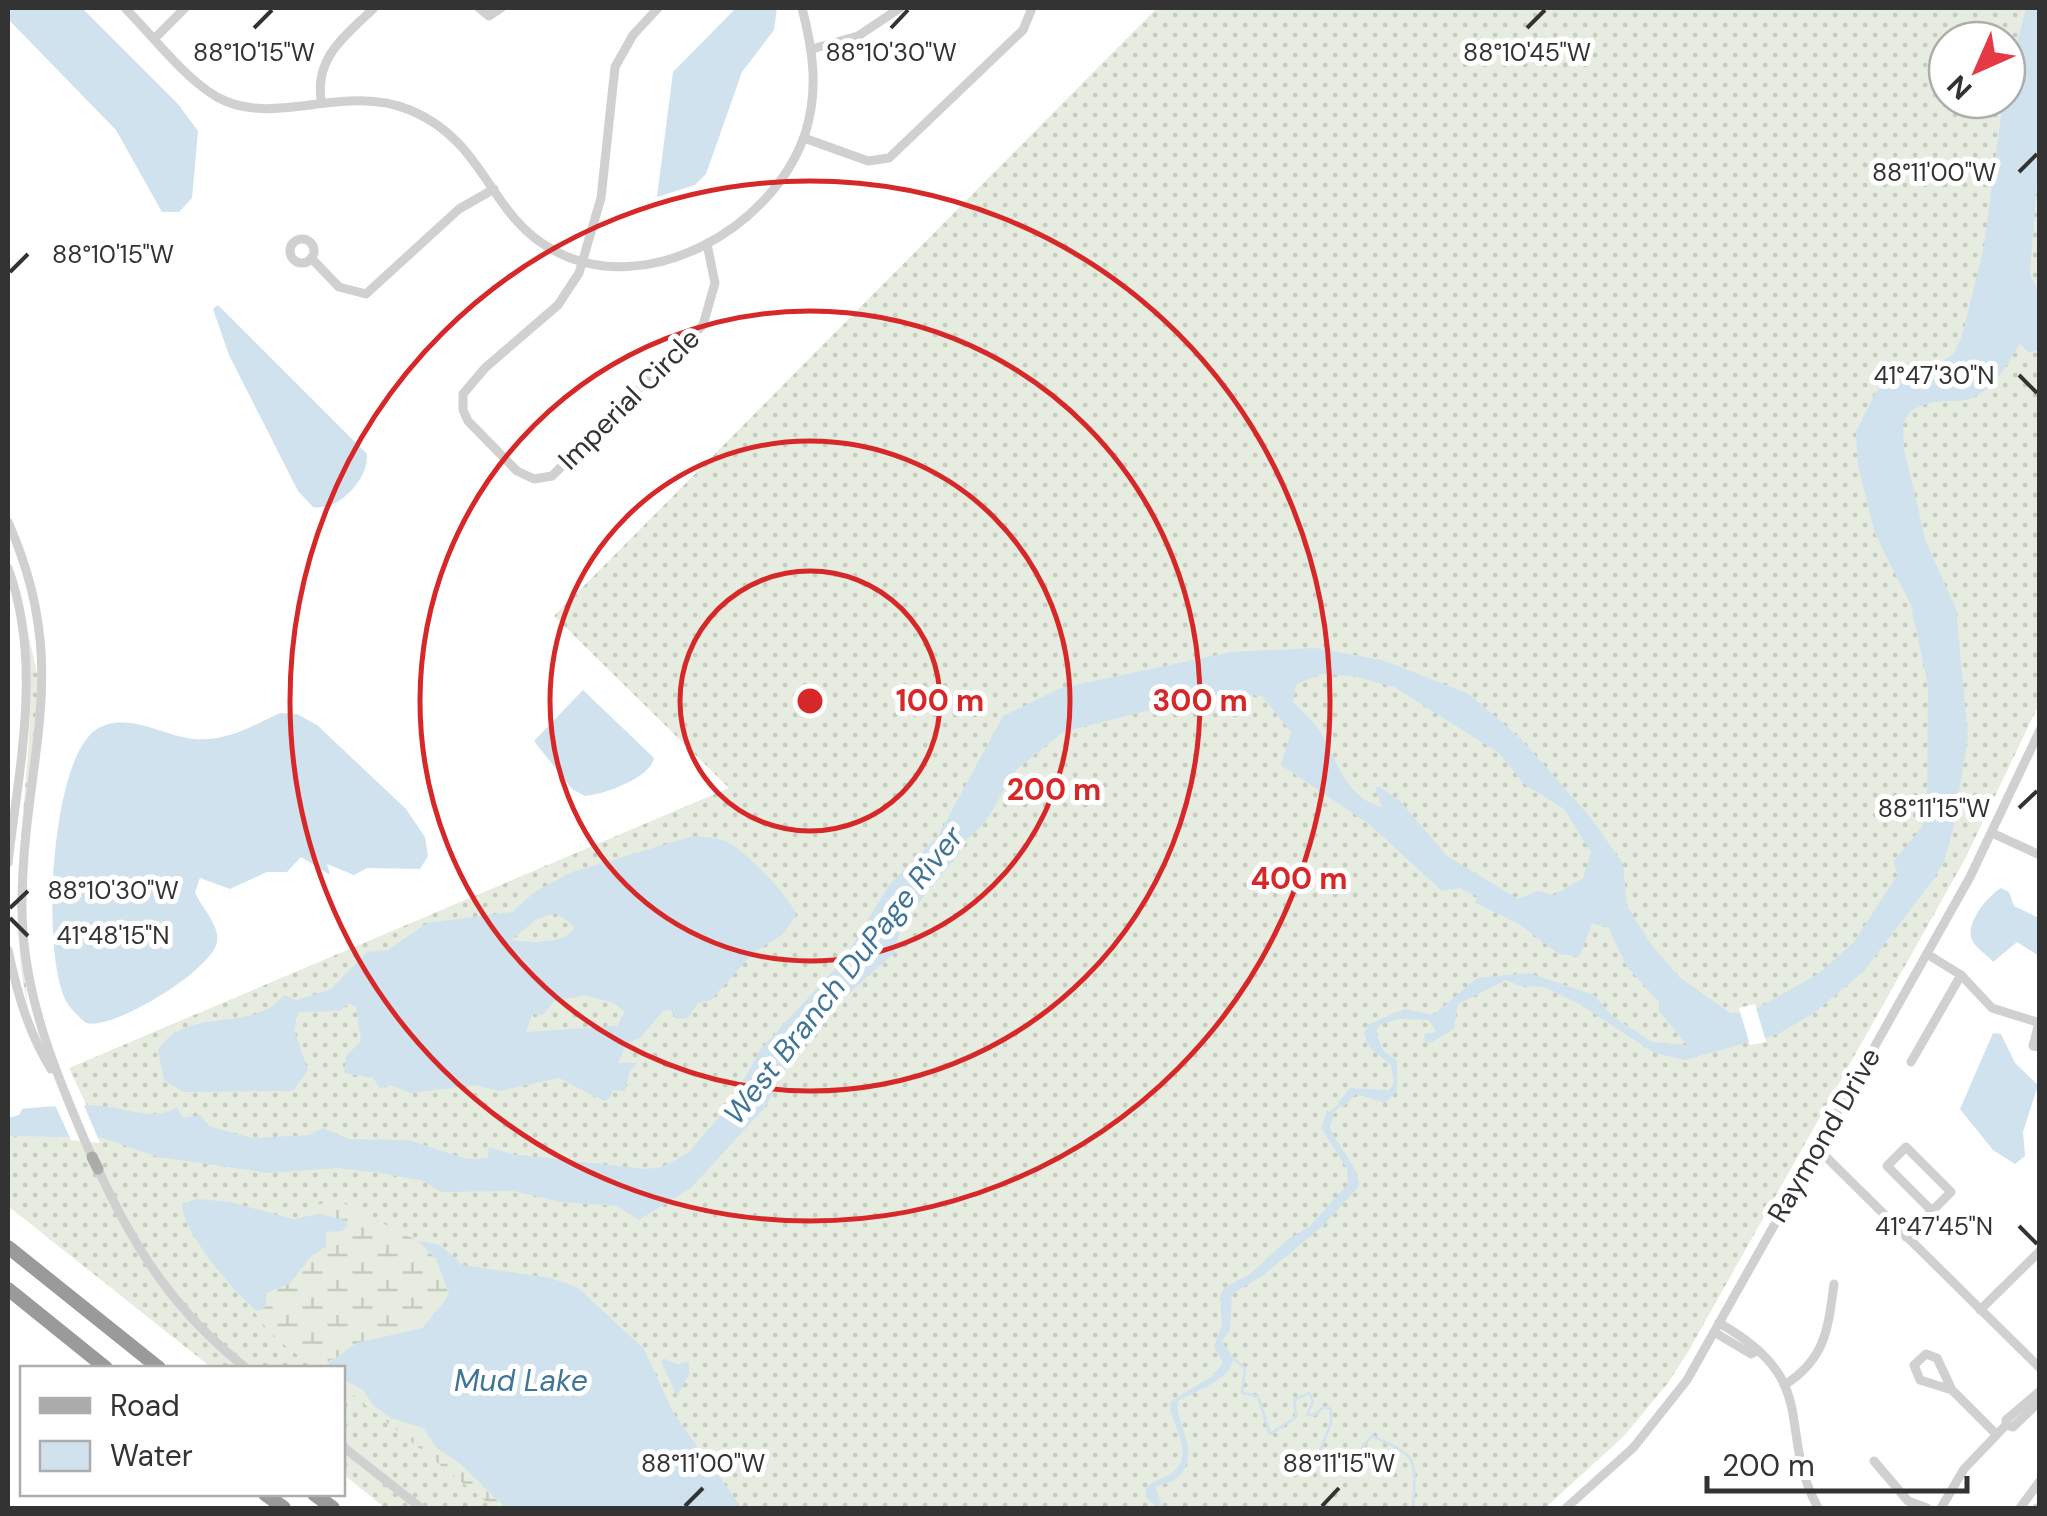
<svg xmlns="http://www.w3.org/2000/svg" width="2047" height="1516" font-family="'DM Sans',sans-serif">
	<style>
		.grass { fill: url(#grass-dots); fill-rule: evenodd }
		.wetland { fill: url(#wetland-marsh) }
		.water { fill: #cfe2ee; fill-rule: evenodd }
		.pier { fill: #fff }
		.lines { fill: none; stroke-linecap: round; stroke-linejoin: round }
		.stream { stroke: #cfe2ee; stroke-width: 2.5 }
		.minor { stroke: #d0d0d0; stroke-width: 9 }
		.major { stroke: #ababab; stroke-width: 11 }
		.highway { stroke: #9a9a9a; stroke-width: 14 }
		.ticks { fill: none; stroke: #333; stroke-width: 4 }
		.ring { fill: none; stroke: #d62828; stroke-width: 5 }
		.labels { text-anchor: middle; dominant-baseline: central; stroke-width: 10; stroke-linejoin: round; paint-order: stroke }
		.street-label { font-size: 28px; fill: #333; stroke: #fff }
		.water-label { font-size: 30px; font-style: italic; fill: #3f7597; stroke: #fff }
		.ticks-label { font-size: 25px; text-anchor: middle; fill: #333; stroke: #fff; stroke-width: 10; stroke-linejoin: round; paint-order: stroke }
		.centre { fill: #d62828; stroke: #fff; stroke-width: 5 }
		.ring-label { font-size: 30px; text-anchor: middle; font-weight: bold; fill: #d62828; stroke: #fff; stroke-width: 10; stroke-linejoin: round; paint-order: stroke }
	</style>
	<defs>
		<pattern id="grass-dots" width="8" height="8" patternUnits="userSpaceOnUse" patternTransform="scale(2.5)"><rect width="8" height="8" fill="#e6ecdf"/><path d="M2 2h.1M6 6h.1" fill="none" stroke="#c6cbc0" stroke-width="1.8" stroke-linecap="round"/></pattern>
		<pattern id="wetland-marsh" width="20" height="14" patternUnits="userSpaceOnUse" patternTransform="scale(2.5)"><rect width="20" height="14" fill="#e6ecdf"/><path d="M1 5h8M5 5V1M11 12h8M15 12V8" fill="none" stroke="#c6cbc0"/></pattern>
	</defs>
	<rect width="100%" height="100%" fill="#fff"/>
	<g class="grass">
		<path d="M1157 8H2039V704L1965 859 1688 1352 1668 1383 1624 1436 1545 1508H385L343 1474 342 1368H212L8 1206V1136L102 1138 69 1068 729 788 554 616ZM1947 40H2007V100H1947Z"/>
		<path d="M28 632 39 683 17 903 28 1006C0 887 41 755 28 632Z"/>
	</g>
	<g class="wetland">
		<path d="M331 1197 418 1241 436 1259 449 1294 423 1328 348 1346 341 1357 330 1360V1368C305 1368 263 1330 252 1308L258 1311 265 1307 267 1293 290 1283 312 1255 324 1249 326 1232 341 1231 337 1219 304 1218 323 1198Z"/>
		<path d="M343 1379C372 1397 387 1419 423 1428L429 1440 506 1508H494L343 1387Z"/>
	</g>
	<g class="water">
		<path d="M8 8H82L178 104 198 131 192 198 179 212H162L116 130 8 19Z"/>
		<path d="M736 8H777L774 30 742 72 706 174 695 185 657 197 673 72Z"/>
		<path d="M2026 8H2039L2040 142 2030 275 2039 293V349L2029 353 2020 343C2006 367 1988 400 1957 401 1939 401 1928 401 1911 411L1903 423 1904 449 1926 542 1956 609 1968 737 1953 829 1944 862 1932 881 1864 971 1814 1013 1778 1034 1685 1060 1654 1053 1581 1005 1545 987 1520 986 1506 980 1458 1004 1454 1029 1431 1043 1425 1042 1424 1034 1436 1032 1429 1020 1398 1019 1380 1025 1376 1033 1383 1050 1397 1061V1091L1385 1103 1356 1094 1343 1107 1338 1103 1350 1088 1389 1090 1394 1083 1391 1065 1369 1047 1364 1034 1369 1024 1405 1009 1433 1015 1477 978 1529 973 1594 995 1612 1016 1652 1042 1687 1045 1659 1011V1002L1627 967 1608 927 1592 924 1579 957 1559 954 1519 924 1476 903 1477 896 1460 888 1442 891 1369 824 1281 765 1291 732 1262 696 1222 692 1063 732 1016 770 986 821 961 845 959 854 902 923 894 953 805 1033 766 1106 692 1187 639 1220 617 1206 561 1202 513 1191 441 1192 424 1181 381 1173 337 1168 270 1173 158 1157 103 1138 8 1136V1118L19 1115 22 1109C38 1107 87 1104 102 1106 124 1108 156 1122 177 1107L183 1118 201 1115 208 1126 252 1138 309 1135 323 1128 349 1139 408 1140 467 1159 488 1158 489 1147 511 1154 646 1169 662 1167 688 1153 732 1102 760 1050 844 959 889 885 938 836 1003 716 1061 688 1231 652 1315 648 1382 660 1469 694 1520 738 1591 818 1623 864 1627 906 1653 947 1679 977 1730 1013H1749L1818 974 1854 942 1898 874 1893 862 1923 826 1927 808 1928 686 1911 605 1875 534 1858 465 1856 432 1875 393 1893 376 1943 361 1954 353 1963 333 1984 246 2003 100H2007V83ZM1322 674 1353 676 1394 687 1499 753 1524 784 1564 809 1591 852 1583 878 1554 895 1538 891 1518 899 1447 856 1401 802 1379 786 1375 788 1382 807C1347 799 1337 761 1321 733 1314 721 1302 712 1293 702L1296 684Z"/>
		<path d="M218 305 367 454C369 479 338 512 313 507L298 491 229 355 213 309Z"/>
		<path d="M583 690 654 758C650 778 605 794 585 796L572 789 534 741Z"/>
		<path d="M280 713 297 714 317 725 406 809 425 837 428 856 420 869 367 868 354 875 327 864 330 875 301 857 287 872H267L230 889 200 878 195 892C201 908 220 924 217 942 212 970 113 1031 86 1023 79 1017 70 1009 66 1001 41 954 50 758 97 729 127 711 163 736 194 739 226 742 252 726 280 713Z"/>
		<path d="M693 836C703 837 715 837 725 841 743 848 791 897 796 915L783 934 753 953 711 1000 698 1003 688 1018 677 1019 670 1010 663 1011 640 1038 626 1044 618 1063H637L629 1073 625 1091 613 1090 609 1099 604 1101 559 1078 499 1091 476 1085 411 1093 390 1085 380 1088 373 1078 344 1073 346 1056 361 1041 356 1007 349 1003 340 1011 298 1012 294 1030 308 1070 293 1091 183 1092 164 1080 158 1050C188 1004 253 1035 284 995L297 1000 331 989 367 952 388 950 427 923 512 912 536 891 572 872ZM556 913 575 927C565 945 529 943 511 940L537 919ZM585 995 614 1003 625 1012 617 1026 526 1032 532 1014 543 1015 554 1001Z"/>
		<path d="M2001 888 2009 892 2014 906 2039 918V956L2017 942 1993 962C1987 954 1973 947 1971 937 1967 921 1989 895 2001 888Z"/>
		<path d="M1993 1033 2001 1034 2015 1063 2038 1085 2023 1132 2025 1156 2015 1164 1993 1150 1960 1109Z"/>
		<path d="M1327 1110 1334 1116 1330 1126C1337 1149 1357 1161 1359 1186L1324 1225 1262 1276 1232 1294 1230 1330 1222 1341C1224 1347 1229 1349 1231 1354 1243 1376 1189 1393 1178 1401 1173 1422 1204 1454 1177 1478 1171 1483 1161 1484 1155 1487L1163 1508H1157L1146 1497V1489C1154 1478 1164 1480 1173 1472 1197 1452 1168 1422 1170 1402L1212 1376 1223 1363 1214 1346 1222 1325 1220 1295 1225 1287 1249 1275 1287 1240 1310 1226 1348 1184 1347 1169 1321 1128Z"/>
		<path d="M197 1199 230 1202 293 1219 319 1214 345 1220 348 1225 342 1231 326 1232V1247L312 1255 290 1283 267 1293 265 1307 258 1311C238 1299 176 1223 183 1204Z"/>
		<path d="M418 1241 440 1245 463 1265 551 1278 578 1288 644 1349 674 1414 742 1508H506L462 1465 437 1448 423 1428 391 1418 373 1405 363 1390 343 1379 342 1368H330L329 1363 356 1343 423 1328 446 1299 449 1293 436 1259Z"/>
		<path d="M665 1359 677 1364 689 1362V1375L677 1396 661 1361Z"/>
	</g>
	<g class="pier">
		<path d="M1755 1004 1766 1042 1750 1045 1739 1008Z"/>
		<path d="M83 1103 100 1143 71 1140 55 1105Z"/>
	</g>
	<g class="lines">
		<g class="stream">
			<path d="M1328 1115 1341 1104"/>
			<path d="M1229 1355 1245 1368 1242 1393 1258 1396 1270 1434 1296 1417 1294 1400 1309 1393 1313 1401 1307 1415H1314L1324 1407 1331 1409V1423L1320 1451 1356 1455 1372 1436C1419 1457 1416 1457 1413 1508"/>
		</g>
		<g class="minor">
			<path d="M125 8C153 36 183 77 217 97 274 129 343 82 410 110 487 142 488 215 553 250 646 301 773 228 805 134 819 90 813 50 802 8"/>
			<path d="M479 8 489 16 501 8"/>
			<path d="M658 8 633 35 615 67 601 198 579 273 558 305 485 368 463 394V410L468 421 517 471 534 479 552 476 703 325 715 283 707 244"/>
			<path d="M154 39 185 8"/>
			<path d="M812 49 858 36 900 8"/>
			<path d="M321 100C315 57 345 36 374 8"/>
			<path d="M804 138 868 161 889 158 1023 30 1032 8"/>
			<circle cx="302" cy="251" r="12"/>
			<path d="M311 258 339 287 366 294 459 209 494 189"/>
			<path d="M8 522C74 670 23 757 22 903 21 993 57 1077 92 1157"/>
			<path d="M8 568C43 663 19 766 8 863"/>
			<path d="M1992 833 2040 855"/>
			<path d="M8 950C17 992 28 1032 51 1069"/>
			<path d="M1927 954 1961 975 1992 1008 2040 1023"/>
			<path d="M2039 1023 2033 1046 2040 1047"/>
			<path d="M1911 1062 1961 975"/>
			<path d="M1817 1148 2040 1368"/>
			<path d="M98 1169C135 1250 176 1313 246 1368"/>
			<path d="M1906 1237 1951 1192 1906 1147 1887 1166 1932 1211"/>
			<path d="M1980 1310 2040 1251"/>
			<path d="M1719 1323C1824 1382 1775 1428 1818 1508"/>
			<path d="M1714 1332 1751 1354 1757 1351"/>
			<path d="M1786 1384C1826 1358 1828 1328 1834 1284"/>
			<path d="M1952 1390 1920 1380 1914 1365 1926 1354 1937 1358 1952 1390 1996 1434"/>
			<path d="M2006 1425 2013 1427 2040 1401"/>
			<path d="M342 1446 421 1508"/>
			<path d="M1874 1461 1908 1501 1927 1508"/>
			<path d="M1566 1508 1633 1448 1687 1380 1970 877 2040 730"/>
			<path d="M1941 1508 1964 1469 2006 1425V1420L2040 1391"/>
			<path d="M2020 1508 2040 1481"/>
			<path d="M2037 1508H2040"/>
		</g>
		<path class="major" d="M92 1157 98 1169"/>
		<g class="highway">
			<path d="M8 1247 159 1368"/>
			<path d="M8 1289 106 1368"/>
			<path d="M265 1494 284 1508"/>
			<path d="M314 1494 333 1508"/>
		</g>
	</g>
	<path class="ticks" d="M254 28 272 10M891 28 908 10M1527 28 1545 10M2019 172 2037 154M10 272 28 254M2019 375 2037 393M2019 808 2037 791M10 908 28 891M10 918 28 936M2019 1226 2037 1244M685 1506 703 1488M1322 1506 1339 1488"/>
	<g class="ring">
		<circle cx="810" cy="701" r="130"/>
		<circle cx="810" cy="701" r="260"/>
		<circle cx="810" cy="701" r="390"/>
		<circle cx="810" cy="701" r="520"/>
	</g>
	<g class="labels">
		<g class="street-label">
			<text transform="translate(629 399) rotate(-45)">Imperial Circle</text>
			<text transform="translate(1824 1135) rotate(-60)">Raymond Drive</text>
		</g>
		<g class="water-label">
			<text transform="translate(843 975) rotate(-52)">West Branch DuPage River</text>
			<text x="521" y="1380">Mud Lake</text>
		</g>
	</g>
	<g class="ticks-label">
		<text x="254" y="61">88°10'15"W</text>
		<text x="891" y="61">88°10'30"W</text>
		<text x="1527" y="61">88°10'45"W</text>
		<text x="1934" y="181">88°11'00"W</text>
		<text x="113" y="263">88°10'15"W</text>
		<text x="1934" y="384">41°47'30"N</text>
		<text x="1934" y="817">88°11'15"W</text>
		<text x="113" y="899">88°10'30"W</text>
		<text x="113" y="944">41°48'15"N</text>
		<text x="1934" y="1235">41°47'45"N</text>
		<text x="703" y="1472">88°11'00"W</text>
		<text x="1339" y="1472">88°11'15"W</text>
	</g>
	<circle cx="810" cy="701" r="15" class="centre"/>
	<g class="ring-label">
		<text x="940" y="711">100 m</text>
		<text x="1200" y="711">300 m</text>
		<text x="1054" y="800">200 m</text>
		<text x="1299" y="889">400 m</text>
	</g>
	<rect width="2047" height="1516" fill="none" stroke="#333333" stroke-width="20"/>
	<rect x="20" y="1366" width="325" height="130" fill="#ffffff" stroke="#adadad" stroke-width="2.5"/>
	<rect x="40" y="1398" width="50" height="15" fill="#ababab" stroke="#adadad" stroke-width="2.5"/>
	<text x="110" y="1416" font-size="30" fill="#333333">Road</text>
	<rect x="40" y="1441" width="50" height="30" fill="#cfe2ee" stroke="#adadad" stroke-width="2.5"/>
	<text x="110" y="1466" font-size="30" fill="#333333">Water</text>
	<g transform="translate(1977 70) rotate(225)"><circle r="48" fill="#ffffff" stroke="#adadad" stroke-width="2.5"/>
	<path d="M0-8L18 38L0 25L-18 38Z" fill="#e63946"/>
	<text y="-15" font-size="28" font-weight="bold" text-anchor="middle" fill="#333333">N</text>
	</g>
	<path d="M1707 1476v15h260v-15" fill="none" stroke="#333333" stroke-width="5"/>
	<text x="1722" y="1476" font-size="30" fill="#333333" stroke="#ffffff" stroke-width="8" paint-order="stroke">200 m</text>
</svg>
